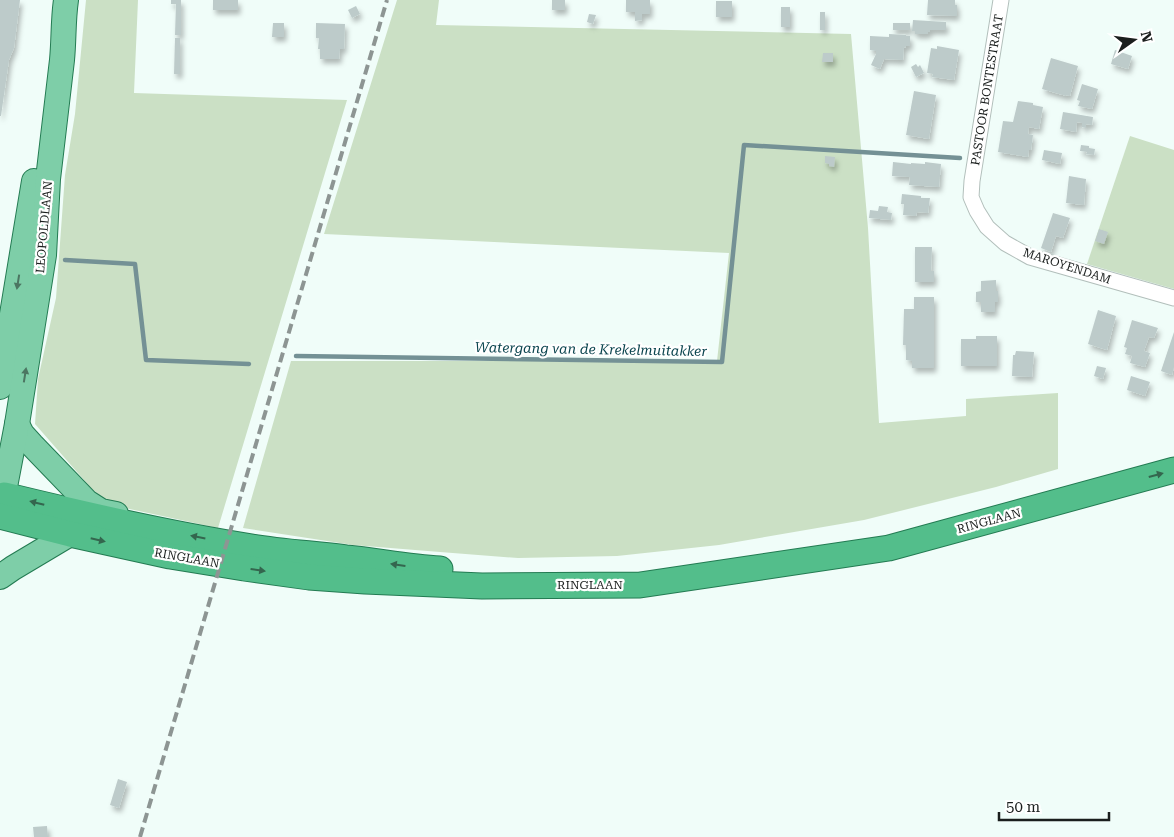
<svg xmlns="http://www.w3.org/2000/svg" width="1174" height="837" font-family="'Roboto Serif',serif">
	<style>
		.green { fill: #cbe0c5 }
		.lines { fill: none; stroke-linecap: round; stroke-linejoin: round }
		.stream { stroke: #749195; stroke-width: 4.5 }
		.building { fill: #bdcbca; filter: url(#shadow) }
		.minor-casing { stroke: #b2bfbb; stroke-width: 17 }
		.primary-casing { stroke: #237b52; stroke-width: 26 }
		.trunk-casing { stroke: #237b52; stroke-width: 27 }
		.minor { stroke: #fff; stroke-width: 15 }
		.primary { stroke: #7ecea8; stroke-width: 24 }
		.trunk { stroke: #53be8b; stroke-width: 25 }
		.rail { stroke: #8d9593; stroke-width: 4; stroke-dasharray: 10 5; stroke-linecap: butt }
		.oneway { fill: #4c7662 }
		.oneway2 { fill: #34664e }
		.labels { text-anchor: middle; dominant-baseline: central; stroke-width: 4.5; stroke-linejoin: round; paint-order: stroke }
		.street-label { font-size: 12px; fill: #1a1e1d; stroke: #fff }
		.water-label { font-size: 14px; font-style: italic; fill: #0a444e; stroke: #fff }
	</style>
	<defs>
		<filter id="shadow"><feDropShadow dx="2.5" dy="4.5" stdDeviation="2.5" flood-color="#0004"/></filter>
	</defs>
	<rect width="100%" height="100%" fill="#f0fdf9"/>
	<g class="green">
		<path d="M86 0H138L134 93 347 100 218 528 111 505 91 488 35 424 38 379 56 298 65 175 75 114Z"/>
		<path d="M397 0H439L436 25 851 34 868 228 879 423 966 416V399L1058 393V469L996 487 864 520 719 545 617 556 518 558 440 552 353 545 243 528 291 361H717L729 253 324 234Z"/>
		<path d="M1130 136 1174 150V289L1087 264Z"/>
	</g>
	<g class="lines">
		<g class="stream">
			<path d="M65 260 135 264 146 360 249 364"/>
			<path d="M296 356 722 362 744 145 960 158"/>
		</g>
	</g>
	<g class="building">
		<path d="M0 0H20L14 48 9 60 1 116H0Z"/>
		<path d="M171 0H181V35H175L176 4H171Z"/>
		<rect x="213" y="0" width="25" height="10"/>
		<rect x="552" y="0" width="13" height="10"/>
		<path d="M626 0H650V14H642V20L635 21V12H626Z"/>
		<path d="M928 0H955V5H957V16L927 15Z"/>
		<rect x="716" y="1" width="16" height="16"/>
		<path d="M356 6 360 14 352 18 348 10Z"/>
		<rect x="781" y="7" width="9" height="20"/>
		<rect x="820" y="12" width="5" height="18"/>
		<path d="M589 14 596 15 593 24 587 22Z"/>
		<path d="M913 20 946 22V30H930V32H928V34H915V31H912Z"/>
		<path d="M273 23H284V37H272Z"/>
		<path d="M316 23 345 24 344 49H340L339 59H320V49H318L319 38H316Z"/>
		<rect x="893" y="23" width="17" height="7"/>
		<path d="M889 34 906 35V36H910V46H906L905 48 904 47 903 60 884 59 880 69 871 65 876 54V51L870 50V36L889 37Z"/>
		<path d="M175 38H180V74H174Z"/>
		<path d="M937 46 959 50 954 80 932 77 933 74 927 73 931 48 937 49Z"/>
		<path d="M1115 50 1132 56 1128 69 1111 64Z"/>
		<path d="M823 53H833V62H822Z"/>
		<path d="M1051 58 1078 66 1070 96 1066 95V96L1042 89Z"/>
		<path d="M916 64 918 67 920 65 924 73 916 77 911 67Z"/>
		<path d="M1082 84 1098 89 1092 109 1078 106 1080 101 1077 100Z"/>
		<path d="M914 91 936 95 929 139 906 135Z"/>
		<path d="M1018 101 1033 103V105L1043 107 1039 129 1029 127 1028 134 1033 135 1031 150H1029L1028 157 998 152 1003 121 1013 122Z"/>
		<path d="M1063 112 1093 117 1092 125 1086 124V128L1082 127V123L1077 122 1076 132 1060 129Z"/>
		<path d="M1081 145 1089 146V148L1095 149 1094 155 1086 154 1087 152 1080 151Z"/>
		<path d="M1044 150 1062 153 1060 164 1042 160Z"/>
		<path d="M825 156 835 157 834 167 829 166V164L825 163Z"/>
		<path d="M893 162 911 164V163L925 164V162L941 164 939 187 909 185 910 177 892 176Z"/>
		<path d="M1069 176 1086 179 1084 205 1066 203Z"/>
		<path d="M902 194 921 196V198H930L928 213 917 212 916 216 903 215 904 204H901Z"/>
		<path d="M879 206 888 207 887 212 892 213 891 220 869 218 870 210 878 211Z"/>
		<path d="M1053 213 1070 218 1063 238 1056 236 1051 252 1041 248Z"/>
		<path d="M1099 229 1108 232 1104 244 1095 241Z"/>
		<path d="M915 247H932L931 271H934V282H915Z"/>
		<path d="M996 280V291H998V302H995V312H981V302H976V292L981 291V281Z"/>
		<path d="M914 297H934V368H912V361L906 360V345H903L904 309H914Z"/>
		<path d="M1098 310 1116 316 1107 350 1088 344Z"/>
		<path d="M1132 320 1158 328 1154 338 1149 337 1144 351 1150 353 1145 367 1130 363 1132 356 1125 354 1127 348 1124 347Z"/>
		<path d="M1174 332V367L1172 375 1161 371Z"/>
		<path d="M976 336H997V366H961V339H976Z"/>
		<path d="M1016 351 1034 352 1032 377 1012 376 1013 355H1015Z"/>
		<path d="M1097 366 1106 368 1103 379 1094 376Z"/>
		<path d="M1131 376 1150 382 1145 396 1127 390Z"/>
		<path d="M118 779 127 782 119 808 110 805Z"/>
		<path d="M47 826 48 837H34L33 827Z"/>
	</g>
	<g class="lines">
		<g class="minor-casing">
			<path id="minor" d="M1001 0 972 181 971 197 977 211 987 227 1005 243 1030 257 1174 298"/>
		</g>
		<g class="primary-casing">
			<g id="primary">
				<path d="M0 387 34 181"/>
				<path d="M17 424 22 434 32 445 87 502 101 511 116 514"/>
				<path d="M0 513 17 424 44 255 48 179 62 60C64 40 63 20 66 0"/>
				<path d="M0 577 13 568 70 534"/>
			</g>
		</g>
		<g class="trunk-casing">
			<g id="trunk">
				<path d="M4 495C86 515 168 534 252 547 283 552 315 554 346 558 377 561 408 567 440 569"/>
				<path d="M0 516 70 534 170 556 244 568 309 577 365 581 482 586 640 585 889 548 1174 470"/>
			</g>
		</g>
		<use href="#minor" class="minor"/>
		<use href="#primary" class="primary"/>
		<use href="#trunk" class="trunk"/>
		<path class="rail" d="M140 837 387 0"/>
	</g>
	<defs><path id="oneway-solid" d="M-6-.8H1V-3.2L6.5 0L1 3.2V.8H-6Z" transform="scale(1.25)"/></defs>
	<g class="oneway">
		<use href="#oneway-solid" transform="translate(18 282) rotate(99)"/>
		<use href="#oneway-solid" transform="translate(25 375) rotate(-81)"/>
	</g>
	<g class="oneway2">
		<use href="#oneway-solid" transform="translate(1156 475) rotate(-15)"/>
		<use href="#oneway-solid" transform="translate(37 503) rotate(-166)"/>
		<use href="#oneway-solid" transform="translate(198 537) rotate(-169)"/>
		<use href="#oneway-solid" transform="translate(98 540) rotate(13)"/>
		<use href="#oneway-solid" transform="translate(398 565) rotate(-172)"/>
		<use href="#oneway-solid" transform="translate(258 570) rotate(8)"/>
	</g>
	<g class="labels">
		<g class="street-label">
			<text transform="translate(987 90) rotate(-81)">PASTOOR BONTESTRAAT</text>
			<text transform="translate(44 227) rotate(-85)">LEOPOLDLAAN</text>
			<text transform="translate(1067 266) rotate(18)">MAROYENDAM</text>
			<text transform="translate(989 521) rotate(-15)">RINGLAAN</text>
			<text transform="translate(187 558) rotate(10)">RINGLAAN</text>
			<text x="590" y="585">RINGLAAN</text>
		</g>
		<g class="water-label">
			<text transform="translate(591 349) rotate(1)">Watergang van de Krekelmuitakker</text>
		</g>
	</g>
	<g transform="translate(1134 40) rotate(76)" stroke="#ffffff" stroke-width="4" paint-order="stroke">
	<path d="M0-4L9 19L0 12L-9 19Z" fill="#1a1e1d"/>
	<text y="-8" font-size="14" font-weight="bold" text-anchor="middle" fill="#1a1e1d">N</text>
	</g>
	<path d="M999 812v8h110v-8" fill="none" stroke="#1a1e1d" stroke-width="2.5"/>
	<text x="1006" y="812" font-size="15" fill="#1a1e1d" stroke="#ffffff" stroke-width="4" paint-order="stroke">50 m</text>
</svg>
